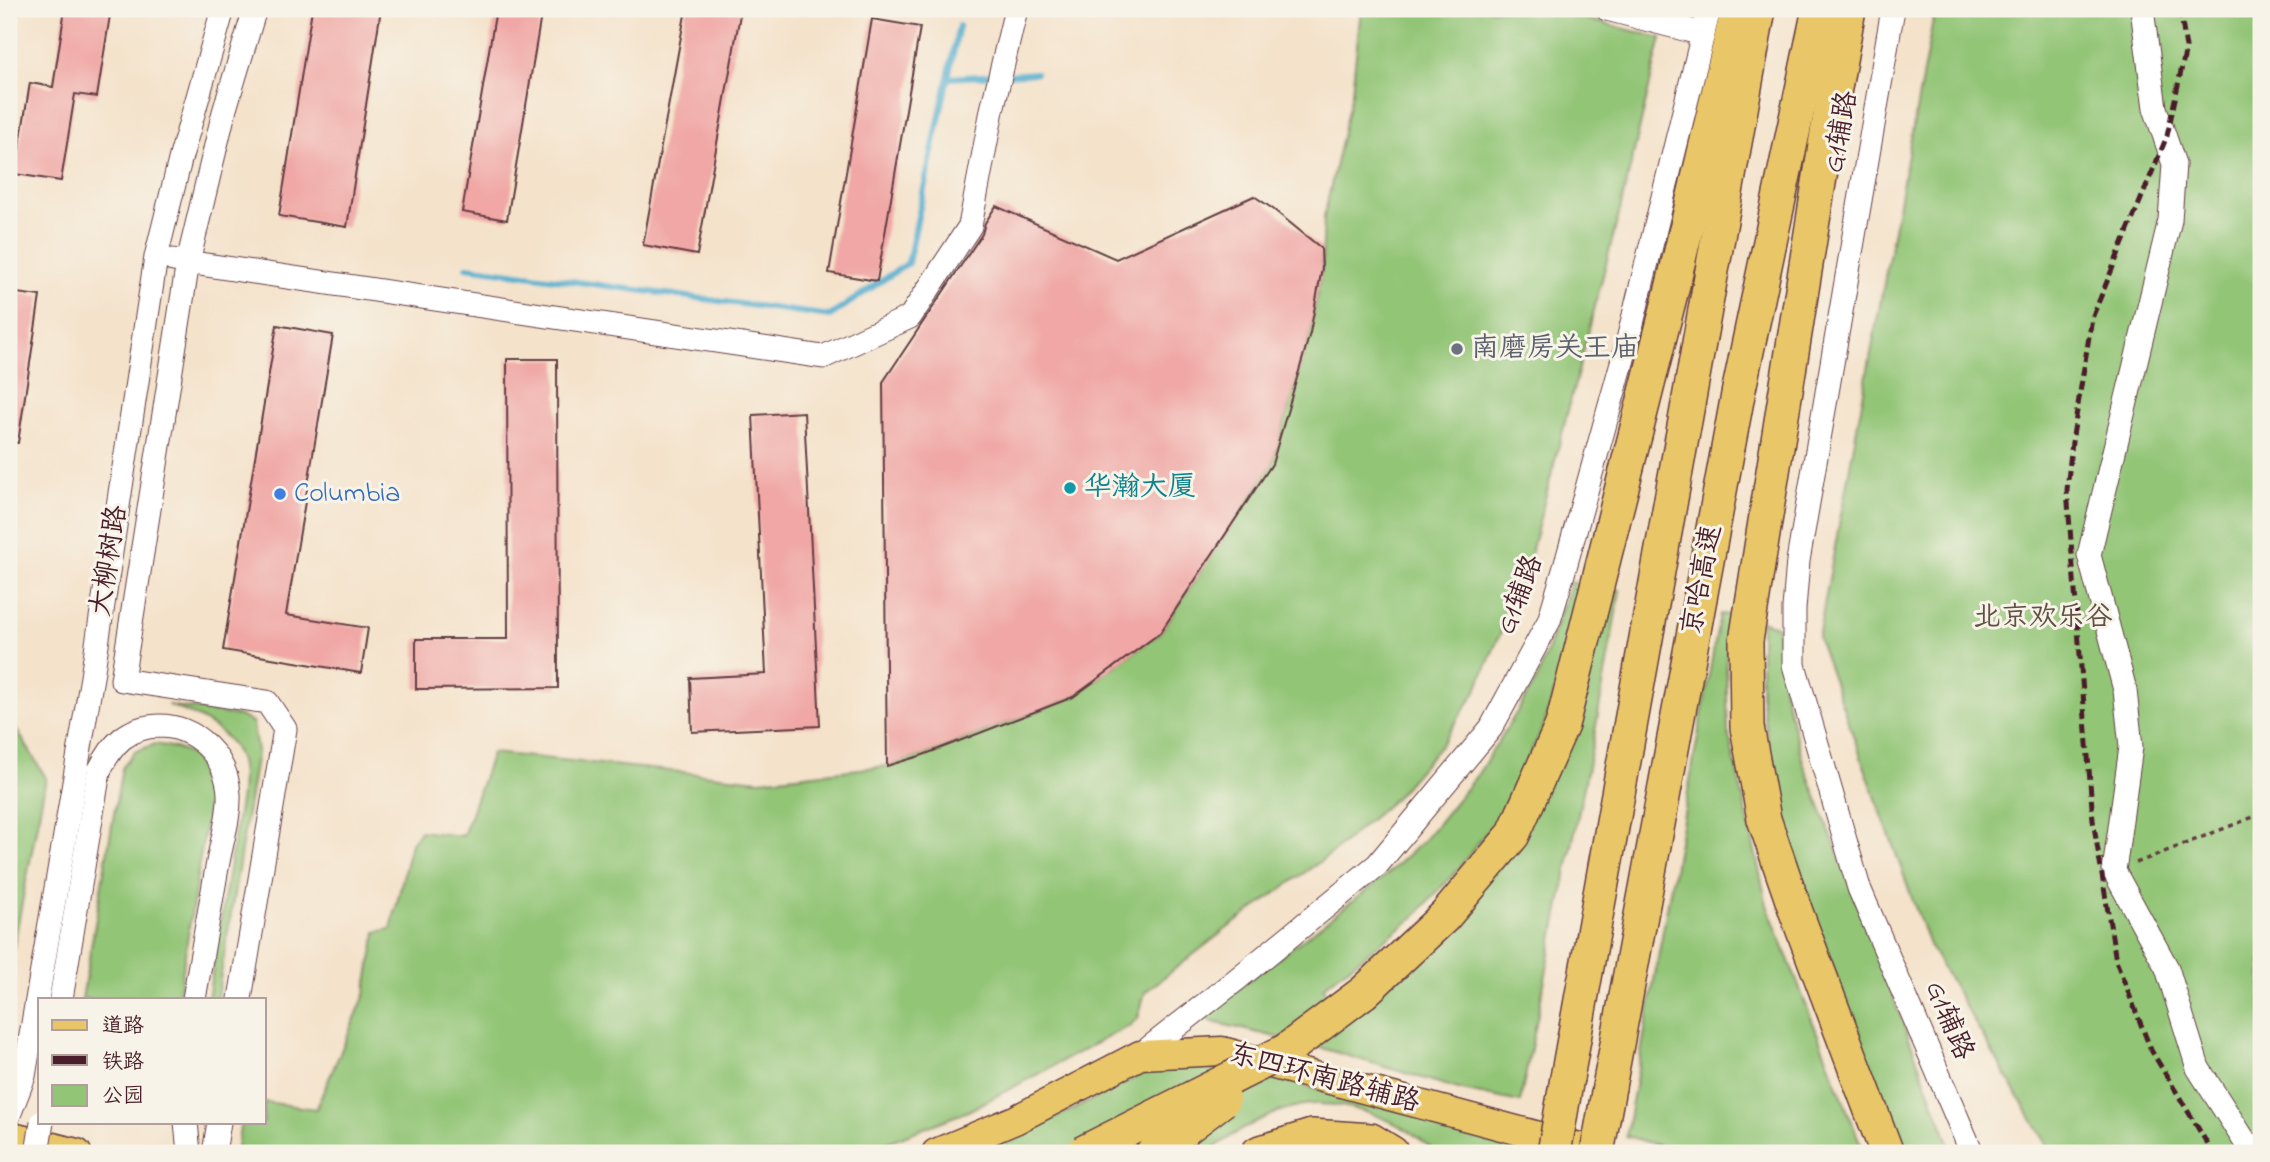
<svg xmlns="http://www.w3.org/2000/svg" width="2270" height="1162" font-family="'Indie Flower','LXGW WenKai TC',sans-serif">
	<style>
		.green { fill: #92c576; stroke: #6e7250; stroke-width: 2 }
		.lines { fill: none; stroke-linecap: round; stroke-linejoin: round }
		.stream { stroke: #4facce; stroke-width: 6 }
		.building { fill: #f0a7a5 }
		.minor-casing { stroke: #643c43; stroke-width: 25 }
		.major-casing { stroke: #643c43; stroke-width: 31 }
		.highway-casing { stroke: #643c43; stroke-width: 36 }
		.path { stroke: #643c43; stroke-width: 3.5; stroke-dasharray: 5 5; stroke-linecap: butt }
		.minor { stroke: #fff; stroke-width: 23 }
		.major { stroke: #e9c769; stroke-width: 28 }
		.highway { stroke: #e9c769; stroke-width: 33 }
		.rail { stroke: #4a1f2b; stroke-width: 5; stroke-dasharray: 10 5; stroke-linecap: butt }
		.minor-bridge-casing { stroke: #643c43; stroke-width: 25; stroke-linecap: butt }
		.highway-bridge-casing { stroke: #643c43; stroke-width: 36; stroke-linecap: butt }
		.minor-bridge { stroke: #fff; stroke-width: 23 }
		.highway-bridge { stroke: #e9c769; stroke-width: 33 }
		.worship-dot { fill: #6b7280; stroke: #f7f3e8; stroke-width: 2.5 }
		.culture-dot { fill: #0f9aa8; stroke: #f7f3e8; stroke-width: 2.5 }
		.shop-dot { fill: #3f7fe0; stroke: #f7f3e8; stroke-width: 2.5 }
		.labels { text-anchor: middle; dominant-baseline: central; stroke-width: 6; stroke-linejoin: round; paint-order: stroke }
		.street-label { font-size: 28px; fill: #4a1f2b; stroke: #f7f3e8 }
		.worship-label { font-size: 28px; fill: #5b616d; stroke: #f7f3e8; text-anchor: start }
		.culture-label { font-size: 28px; fill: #0d838f; stroke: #f7f3e8; text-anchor: start }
		.shop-label { font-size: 28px; fill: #366cbe; stroke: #f7f3e8; text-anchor: start }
		.park-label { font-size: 28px; fill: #605142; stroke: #f7f3e8 }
	</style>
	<rect width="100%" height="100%" fill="#f7f3e8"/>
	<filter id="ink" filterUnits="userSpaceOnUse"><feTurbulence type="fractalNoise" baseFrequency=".0143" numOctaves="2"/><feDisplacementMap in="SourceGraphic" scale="14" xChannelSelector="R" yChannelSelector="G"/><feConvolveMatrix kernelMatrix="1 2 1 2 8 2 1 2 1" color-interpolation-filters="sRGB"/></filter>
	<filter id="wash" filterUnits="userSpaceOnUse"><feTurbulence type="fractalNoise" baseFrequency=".00686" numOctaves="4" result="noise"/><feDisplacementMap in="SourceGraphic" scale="28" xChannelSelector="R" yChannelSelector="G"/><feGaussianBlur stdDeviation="1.57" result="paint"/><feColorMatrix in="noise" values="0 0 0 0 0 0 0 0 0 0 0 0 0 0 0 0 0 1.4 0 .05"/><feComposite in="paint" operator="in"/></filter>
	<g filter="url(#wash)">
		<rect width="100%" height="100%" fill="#f4e2ca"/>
		<g class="green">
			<path d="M1361 9H1547L1661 38 1620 210 1525 576 1475 693 1440 746 1395 798 1332 853 1234 923 1145 992 1138 1018 1129 1026 968 1111 870 1149 854 1153H236L241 1122H264V1102L316 1109 365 995 376 932 391 929 411 843 420 831 463 836 492 753 760 780 887 766 924 755 1073 697 1160 633 1272 464 1310 333 1322 268 1324 217 1352 92Z"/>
			<path d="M1935 9H2261V1153H2052L1929 945 1818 638Z"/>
			<path d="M1571 582 1586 586 1544 726 1498 817 1454 874 1413 918 1323 987 1345 1015 1482 888 1612 588 1620 590 1594 737 1520 1102 1462 1090 1322 1048 1213 1022 1207 1019 1205 1014 1384 877 1425 839 1478 774 1537 680Z"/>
			<path d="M1720 614 1730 615 1726 658 1728 731 1767 905 1864 1153H1686L1626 1136Z"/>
			<path d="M1761 621 1777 626 1784 692 1803 762 1953 1153H1902L1829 957 1797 864 1775 790 1761 696Z"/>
			<path d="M168 705 240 716 253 723 257 752 217 999H208L241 795C241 786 243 776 241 767 236 732 197 715 168 705Z"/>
			<path d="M9 717 46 778 9 970Z"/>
			<path d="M155 744C185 748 204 756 211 788L178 999H82L122 768 134 752Z"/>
			<path d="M1200 1058 1509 1140V1153H1435C1409 1123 1354 1103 1314 1104 1280 1105 1233 1132 1208 1153H971L1074 1109 1168 1061Z"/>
		</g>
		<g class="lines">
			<g class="stream">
				<path d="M1006 75 1036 73"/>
				<path d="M948 78 995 75"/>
				<path d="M467 267 830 316 908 263 959 26"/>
			</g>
		</g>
		<g id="blocks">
			<g class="building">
				<path d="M65 9H111L97 97 75 94 61 181 15 174 30 83 53 87Z"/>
				<path d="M312 9H381L347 227 279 216Z"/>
				<path d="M496 9H542L507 220 462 212Z"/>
				<path d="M686 9H741L697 255 643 245Z"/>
				<path d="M872 19 920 27 877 281 829 273Z"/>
				<path d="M1254 196 1273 209 1321 248 1322 268 1310 333 1272 464 1160 633 1073 697 923 755 887 766 883 382 982 234 985 223 996 206 1116 259Z"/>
				<path d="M9 292 40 296 18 443 9 442Z"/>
				<path d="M277 325 333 335 286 615 368 628 361 673 223 650Z"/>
				<path d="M507 359H557L558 688 416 689V639H508Z"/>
				<path d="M804 412 820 726 692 732 690 678 766 674 753 415Z"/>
			</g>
		</g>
	</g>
	<g filter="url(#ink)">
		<use href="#blocks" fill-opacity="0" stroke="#643c43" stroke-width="2"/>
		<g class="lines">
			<g class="minor-casing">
				<g id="minor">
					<path d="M1607 9 1703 34"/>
					<path d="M1893 9 1798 561 1794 609V665L1859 888 1972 1153"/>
					<path d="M2142 9 2155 108 2174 164 2170 220 2089 555 2125 690 2131 747 2114 871 2167 968 2198 1068 2246 1143 2261 1147"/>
					<path d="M173 260 823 357 910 317 970 226 992 110 1016 9"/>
					<path d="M61 999 99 771C112 744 127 727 159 726 196 726 227 757 229 794 230 816 222 840 218 862 210 908 202 954 194 999"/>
					<path d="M240 999 285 729 267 702 122 680 188 262 224 112 255 9"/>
					<path d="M1140 1055 1236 980 1377 865 1491 728 1549 621 1565 567 1626 348 1709 9"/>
					<path d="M9 1115 24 1076 92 677 156 257 181 156 223 9"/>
					<path d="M186 1122 189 1153"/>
					<path d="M214 1153 219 1122"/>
				</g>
			</g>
			<g class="major-casing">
				<g id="major">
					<path d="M9 1136 77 1153"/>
					<path d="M936 1153 1015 1120 1140 1055 1222 1051 1602 1153"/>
				</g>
			</g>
			<g class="highway-casing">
				<g id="highway">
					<path d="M1849 9 1826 139 1746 641 1747 727 1764 819 1796 912 1887 1153"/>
					<path d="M1285 1051 1364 992 1445 916 1513 835 1562 725 1672 289 1738 9"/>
					<path d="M1567 1078 1759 9"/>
					<path d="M1609 1087 1739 389 1819 9"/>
					<path d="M1258 1153 1312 1136 1371 1140 1392 1153"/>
				</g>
			</g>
			<path class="path" d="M2136 863 2261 814"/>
			<use href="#minor" class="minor"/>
			<use href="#major" class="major"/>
			<use href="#highway" class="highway"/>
			<path class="rail" d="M2180 9 2186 48 2167 136 2092 318 2072 442 2067 490 2093 820 2116 961 2151 1050 2213 1153"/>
			<g class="minor-bridge-casing">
				<path id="minor-bridge" d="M37 1153 42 1122"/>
			</g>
			<g class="highway-bridge-casing">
				<g id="highway-bridge">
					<path d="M1082 1153 1285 1051"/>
					<path d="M1153 1153 1223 1100"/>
					<path d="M1554 1153 1567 1078"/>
					<path d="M1597 1153 1609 1087"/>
				</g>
			</g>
			<use href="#minor-bridge" class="minor-bridge"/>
			<use href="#highway-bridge" class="highway-bridge"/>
		</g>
	</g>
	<circle class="worship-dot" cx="1457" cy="349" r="7"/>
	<circle class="culture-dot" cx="1070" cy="488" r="7"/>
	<circle class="shop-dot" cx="280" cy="494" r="7"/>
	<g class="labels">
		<g class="street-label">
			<text transform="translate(1842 132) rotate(-80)">G1辅路</text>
			<text transform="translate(110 561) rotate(-81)">大柳树路</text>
			<text transform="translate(1703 580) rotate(-79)">京哈高速</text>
			<text transform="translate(1521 595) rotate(-69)">G1辅路</text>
			<text transform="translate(1948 1021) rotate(67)">G1辅路</text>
			<text transform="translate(1324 1079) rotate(15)">东四环南路辅路</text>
		</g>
		<g class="worship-label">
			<text x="1471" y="349">南磨房关王庙</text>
		</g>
		<g class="culture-label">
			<text x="1084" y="488">华瀚大厦</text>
		</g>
		<g class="shop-label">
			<text x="294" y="494">Columbia</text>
		</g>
		<g class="park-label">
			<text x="2043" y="618">北京欢乐谷</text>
		</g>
	</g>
	<rect width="2270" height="1162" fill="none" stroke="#f7f3e8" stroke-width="35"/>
	<rect x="38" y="998" width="228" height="126" fill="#f7f3e8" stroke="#b29e9c" stroke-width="2"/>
	<rect x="52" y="1020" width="35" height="10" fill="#e9c769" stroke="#b29e9c" stroke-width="2"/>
	<text x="102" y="1032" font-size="21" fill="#4a1f2b">道路</text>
	<rect x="52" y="1055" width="35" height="10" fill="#4a1f2b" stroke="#b29e9c" stroke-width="2"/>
	<text x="102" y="1068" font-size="21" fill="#4a1f2b">铁路</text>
	<rect x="52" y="1085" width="35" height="21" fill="#92c576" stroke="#b29e9c" stroke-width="2"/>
	<text x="102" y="1102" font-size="21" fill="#4a1f2b">公园</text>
</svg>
